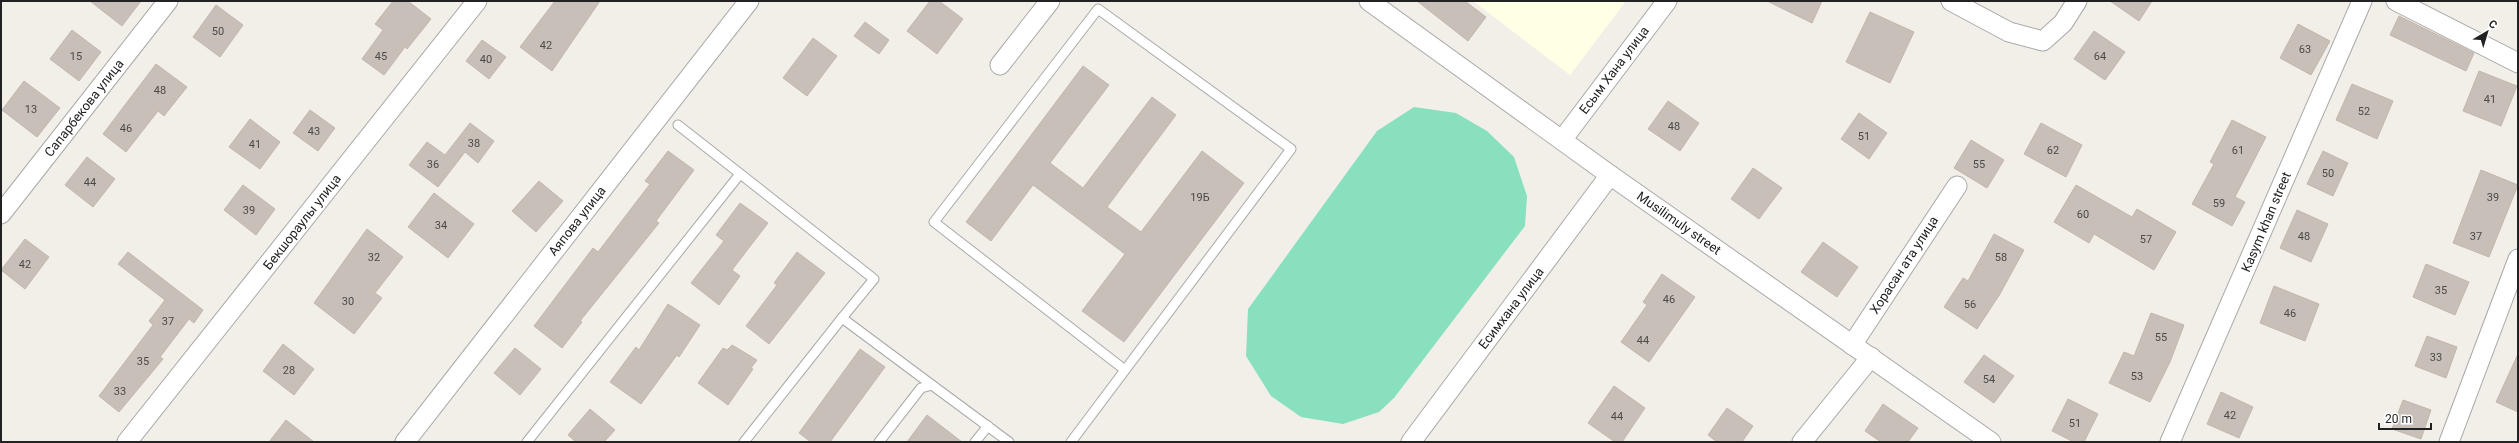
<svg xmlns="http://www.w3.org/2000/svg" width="2519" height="443" font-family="Roboto,sans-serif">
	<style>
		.education { fill: #ffffe5 }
		.pitch { fill: #88e0be }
		.building { fill: #c7bfb8; stroke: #c4b6ab }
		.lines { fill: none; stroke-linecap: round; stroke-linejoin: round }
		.service-casing { stroke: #a9a9a9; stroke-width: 11 }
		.minor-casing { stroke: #a9a9a9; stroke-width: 21 }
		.service { stroke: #fff; stroke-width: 9 }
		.minor { stroke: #fff; stroke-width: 19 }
		.labels { text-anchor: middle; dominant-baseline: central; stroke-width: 4; stroke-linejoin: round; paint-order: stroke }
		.number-label { font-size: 11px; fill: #4b4948 }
		.street-label { font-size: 13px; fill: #222; stroke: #fff }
	</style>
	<rect width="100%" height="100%" fill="#f2efe9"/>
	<path class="education" d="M1473 1H1626L1570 75Z"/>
	<path class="pitch" d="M1414 107 1456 113 1487 131 1514 157 1527 196 1525 226 1394 398 1379 412 1343 424 1301 417 1271 396 1246 356 1248 309 1377 131Z"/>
	<g class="building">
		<path d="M90 1H141L122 26Z"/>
		<path d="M393 1H408L431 19 407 49 405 47 384 75 362 59 383 30 375 24Z"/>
		<path d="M555 1H600L552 71 520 47Z"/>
		<path d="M930 1H939L963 19 937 54 907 31Z"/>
		<path d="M1417 1H1465L1486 17 1468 41Z"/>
		<path d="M1767 1H1822L1812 23Z"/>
		<path d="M2110 1H2152L2139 21Z"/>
		<path d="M216 5 243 25 220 57 193 37Z"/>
		<path d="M1870 12 1914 32 1890 83 1846 62Z"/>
		<path d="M2399 16 2474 53 2466 71 2390 35Z"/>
		<path d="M865 22 889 40 879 54 854 36Z"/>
		<path d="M2298 24 2330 41 2311 75 2280 58Z"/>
		<path d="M72 30 101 52 79 81 50 59Z"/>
		<path d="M2094 31 2125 52 2105 80 2074 59Z"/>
		<path d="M813 38 837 56 807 96 783 78Z"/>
		<path d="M482 40 506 57 489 79 466 61Z"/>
		<path d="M156 64 187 87 164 116 158 111 126 152 103 134Z"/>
		<path d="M1083 66 1109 85 1050 163 1083 188 1152 97 1176 115 1107 207 1141 232 1202 151 1244 183 1124 342 1082 311 1125 254 1033 185 991 241 966 222Z"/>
		<path d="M2479 71 2517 86 2501 126 2463 111Z"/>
		<path d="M24 81 60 108 37 137 2 110Z"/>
		<path d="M2352 84 2393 101 2377 139 2336 120Z"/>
		<path d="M1668 101 1699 123 1680 151 1648 129Z"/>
		<path d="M310 110 335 128 318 151 293 133Z"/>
		<path d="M1859 113 1887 133 1869 159 1841 139Z"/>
		<path d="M250 119 280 142 260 169 229 147Z"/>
		<path d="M2232 120 2266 137 2235 197 2245 202 2232 226 2192 204 2214 164 2210 162Z"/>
		<path d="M470 123 494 141 478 163 465 152 438 187 409 165 427 142 445 155Z"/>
		<path d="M2041 123 2082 145 2066 177 2024 154Z"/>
		<path d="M1971 140 2004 160 1987 188 1954 168Z"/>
		<path d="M668 151 694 170 656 221 659 223 580 321 582 322 562 348 534 326 593 248 598 252 650 184 645 181Z"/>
		<path d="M2323 151 2348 163 2333 196 2307 184Z"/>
		<path d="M87 157 115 179 93 207 65 185Z"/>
		<path d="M1753 168 1782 188 1759 219 1731 199Z"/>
		<path d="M2481 170 2518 185 2489 257 2453 243Z"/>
		<path d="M539 181 563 201 536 232 512 211Z"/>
		<path d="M243 185 275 209 256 235 224 210Z"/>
		<path d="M2076 185 2132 217 2137 209 2176 232 2154 270 2094 234 2089 243 2054 222Z"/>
		<path d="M434 193 474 224 448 258 408 227Z"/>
		<path d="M740 203 768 223 732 270 740 276 719 305 691 283 724 241 716 235Z"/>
		<path d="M2297 210 2328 224 2311 262 2280 248Z"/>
		<path d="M367 229 403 257 375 293 382 298 354 334 314 303Z"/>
		<path d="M1994 234 2024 250 2000 294 1977 329 1944 307 1963 278 1968 281Z"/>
		<path d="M25 239 49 257 25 289 1 270Z"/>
		<path d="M1823 242 1858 267 1837 297 1801 272Z"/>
		<path d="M128 252 203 310 194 323 189 319 160 357 163 359 119 412 99 396 153 325 149 321 165 300 118 264Z"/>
		<path d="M797 252 825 273 769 344 746 326 777 285 774 283Z"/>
		<path d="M2426 264 2469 282 2455 315 2413 297Z"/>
		<path d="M1662 274 1695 297 1649 362 1621 342 1647 305 1643 302Z"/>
		<path d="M2274 286 2319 304 2305 341 2260 323Z"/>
		<path d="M668 304 700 325 679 357 677 355 641 404 610 382 636 347 639 350Z"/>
		<path d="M2151 313 2184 325 2170 362 2150 402 2109 383 2124 352 2134 356Z"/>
		<path d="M2427 336 2457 347 2446 378 2415 366Z"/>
		<path d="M283 344 314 369 294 395 263 371Z"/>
		<path d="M732 345 757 360 751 368 753 369 728 405 698 383 723 348 727 350Z"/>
		<path d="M515 348 541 369 520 395 494 373Z"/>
		<path d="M860 349 885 367 830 442H811L799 433Z"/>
		<path d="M2518 354V412L2496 402Z"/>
		<path d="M1984 355 2014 376 1994 403 1964 382Z"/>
		<path d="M1614 386 1645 408 1622 442H1615L1588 423Z"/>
		<path d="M2221 392 2253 407 2239 438 2207 424Z"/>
		<path d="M2068 399 2098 414 2084 442H2074L2052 431Z"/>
		<path d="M2403 400 2431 410 2421 439 2392 429Z"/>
		<path d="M1883 404 1918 428 1908 442H1881L1865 431Z"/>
		<path d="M1727 408 1753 426 1742 442H1717L1708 435Z"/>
		<path d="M590 409 615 430 604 442H576L568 435Z"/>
		<path d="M927 415 962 442H907Z"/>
		<path d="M286 420 314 442H269Z"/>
	</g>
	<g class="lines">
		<g class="service-casing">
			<g id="service">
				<path d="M678 125 874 279 842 318 932 385"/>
				<path d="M527 442 740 174"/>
				<path d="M744 442 842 318"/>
				<path d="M879 442 921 388 932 385 1009 442"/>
				<path d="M975 442 988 426"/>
				<path d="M1071 442 1291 149 1098 9 934 222 1125 370"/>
			</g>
		</g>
		<g class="minor-casing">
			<g id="minor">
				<path d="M1369 1 1610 175 1991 442"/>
				<path d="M1951 1 2009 32 2043 41 2063 23 2077 1"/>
				<path d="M2396 1 2518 63"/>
				<path d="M1000 65 1050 1"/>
				<path d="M1562 140 1667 1"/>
				<path d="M1 214 168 1"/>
				<path d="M1852 345 1957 186"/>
				<path d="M127 442 477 1"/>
				<path d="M405 442 749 1"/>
				<path d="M1411 442 1610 175"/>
				<path d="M1802 442 1871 357"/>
				<path d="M2170 442 2362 1"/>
				<path d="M2449 442 2518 259"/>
			</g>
		</g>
		<use href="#service" class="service"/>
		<use href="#minor" class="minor"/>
	</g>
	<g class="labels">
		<g class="number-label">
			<text x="218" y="31">50</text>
			<text x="546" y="45">42</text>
			<text x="2305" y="49">63</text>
			<text x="76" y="56">15</text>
			<text x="381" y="56">45</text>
			<text x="2100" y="56">64</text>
			<text x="486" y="59">40</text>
			<text x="160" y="90">48</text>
			<text x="2490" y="99">41</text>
			<text x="31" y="109">13</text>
			<text x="2364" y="111">52</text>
			<text x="1674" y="126">48</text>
			<text x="126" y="128">46</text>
			<text x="314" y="131">43</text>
			<text x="1864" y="136">51</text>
			<text x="474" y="143">38</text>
			<text x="255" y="144">41</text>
			<text x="2053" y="150">62</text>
			<text x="2238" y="150">61</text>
			<text x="433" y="164">36</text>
			<text x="1979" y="164">55</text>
			<text x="2328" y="173">50</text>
			<text x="90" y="182">44</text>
			<text x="1200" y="197">19Б</text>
			<text x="2493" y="197">39</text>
			<text x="2219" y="203">59</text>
			<text x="249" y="210">39</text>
			<text x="2083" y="214">60</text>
			<text x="441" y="225">34</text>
			<text x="2304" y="236">48</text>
			<text x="2476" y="236">37</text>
			<text x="2146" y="239">57</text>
			<text x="374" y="257">32</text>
			<text x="2001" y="257">58</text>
			<text x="25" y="264">42</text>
			<text x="2441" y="290">35</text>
			<text x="1669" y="299">46</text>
			<text x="348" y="301">30</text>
			<text x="1970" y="304">56</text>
			<text x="2290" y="313">46</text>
			<text x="168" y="321">37</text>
			<text x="2161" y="337">55</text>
			<text x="1643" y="340">44</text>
			<text x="2436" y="357">33</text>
			<text x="143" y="361">35</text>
			<text x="289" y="370">28</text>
			<text x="2137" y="376">53</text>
			<text x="1989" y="379">54</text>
			<text x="120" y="391">33</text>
			<text x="2230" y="415">42</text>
			<text x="1617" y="416">44</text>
			<text x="2075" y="423">51</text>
		</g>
		<g class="street-label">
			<text transform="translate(1614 70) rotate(-53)">Есым Хана улица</text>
			<text transform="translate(84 108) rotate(-52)">Сапарбекова улица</text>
			<text transform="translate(577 221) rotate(-52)">Аяпова улица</text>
			<text transform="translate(302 222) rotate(-52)">Бекшораулы улица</text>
			<text transform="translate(2266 222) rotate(-67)">Kasym khan street</text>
			<text transform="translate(1679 223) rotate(35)">Musilimuly street</text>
			<text transform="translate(1904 265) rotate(-57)">Хорасан ата улица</text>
			<text transform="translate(1511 308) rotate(-53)">Есимхана улица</text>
		</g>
	</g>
	<rect width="2519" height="443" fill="none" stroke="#222222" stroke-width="4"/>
	<g transform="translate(2487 32) rotate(38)" stroke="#ffffff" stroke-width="3" paint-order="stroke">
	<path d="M0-3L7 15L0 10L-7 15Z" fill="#222222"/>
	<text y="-6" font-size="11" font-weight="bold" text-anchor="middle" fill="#222222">С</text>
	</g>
	<path d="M2379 423v6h52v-6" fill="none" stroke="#222222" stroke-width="2"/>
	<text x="2385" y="423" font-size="12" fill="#222222" stroke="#ffffff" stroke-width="3" paint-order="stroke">20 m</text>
</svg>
